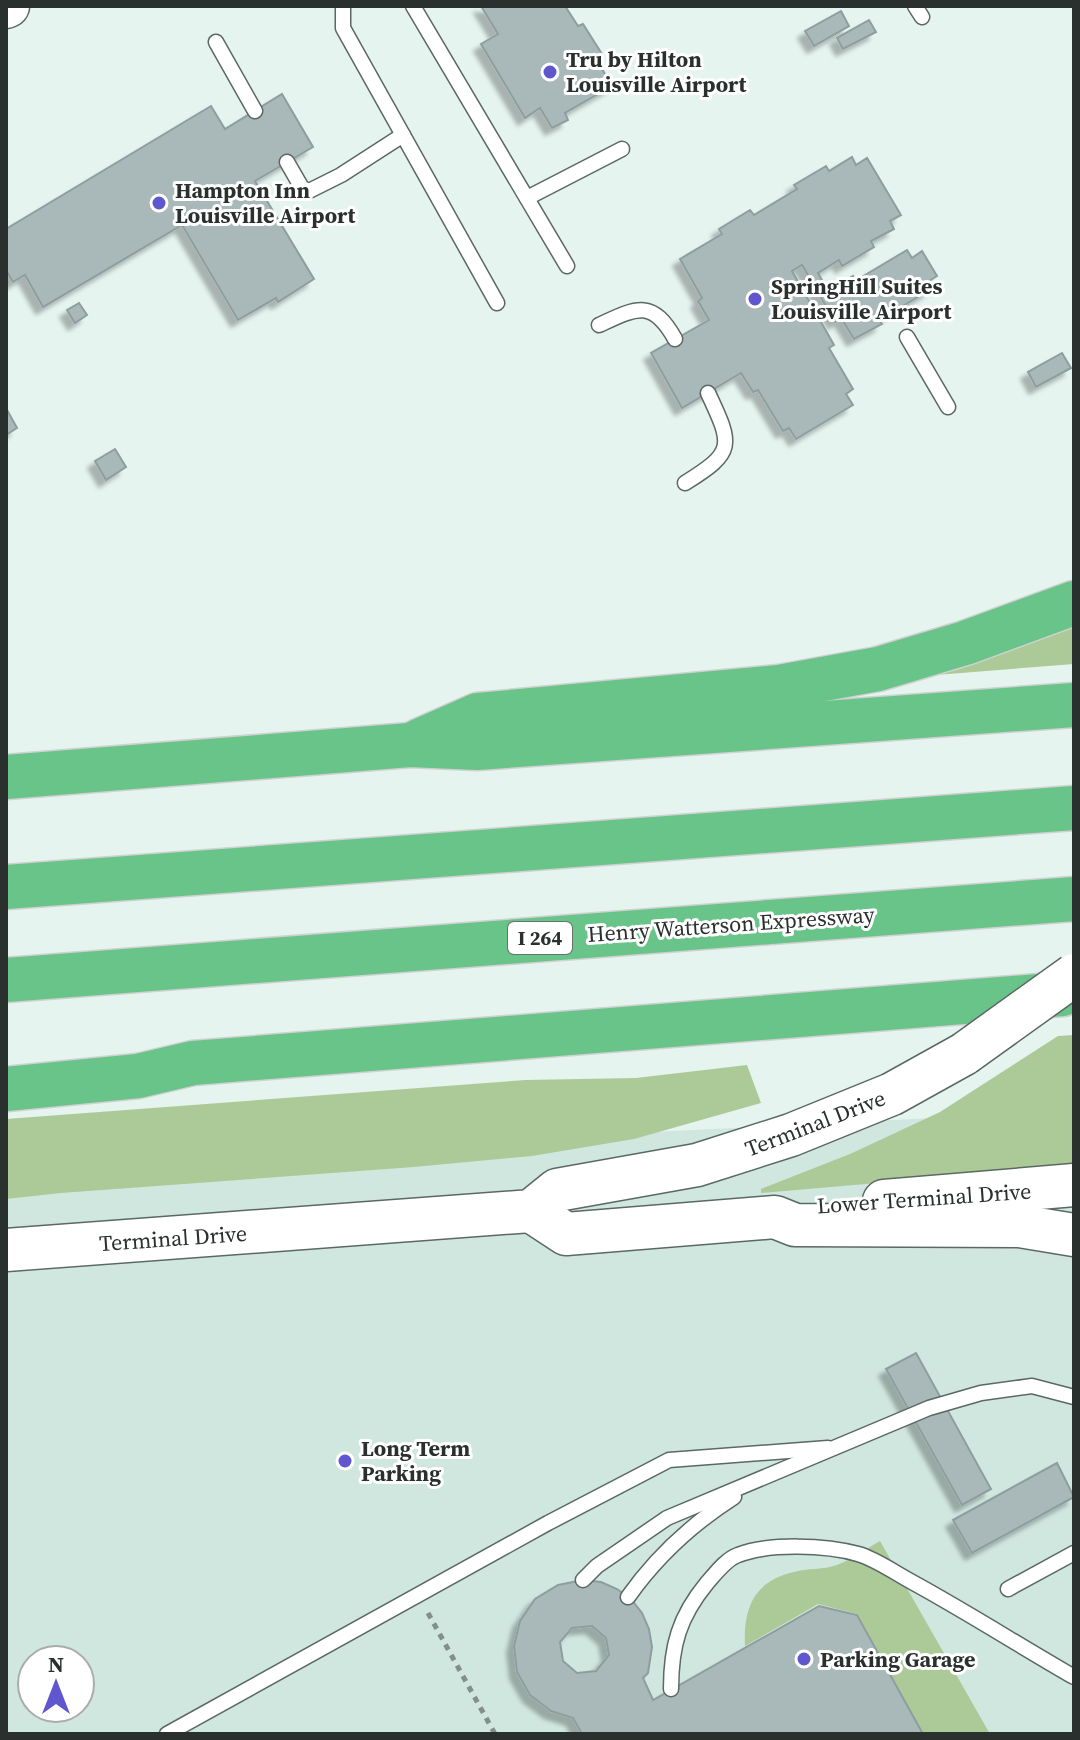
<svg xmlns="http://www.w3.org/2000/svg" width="1080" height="1740" font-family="'Source Serif 4',serif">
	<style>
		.built { fill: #d0e7e0; fill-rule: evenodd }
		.green { fill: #acca98 }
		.building { fill: #a9b8b8; stroke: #8e9e9e; stroke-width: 2; fill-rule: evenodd; filter: url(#shadow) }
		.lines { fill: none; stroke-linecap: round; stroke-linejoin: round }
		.service-casing { stroke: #5b6864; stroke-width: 17 }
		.secondary-casing { stroke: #5b6864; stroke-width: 45 }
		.motorway-casing { stroke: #d0d1d1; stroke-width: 47 }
		.path { stroke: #848e8b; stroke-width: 5; stroke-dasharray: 6 6; stroke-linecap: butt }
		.service { stroke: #fff; stroke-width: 14 }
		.secondary { stroke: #fff; stroke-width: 42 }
		.motorway { stroke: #68c489; stroke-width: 44 }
		.secondary-bridge-casing { stroke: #5b6864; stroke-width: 45; stroke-linecap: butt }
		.secondary-bridge { stroke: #fff; stroke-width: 42 }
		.poi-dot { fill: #6056ce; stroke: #fff; stroke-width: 3 }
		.labels { text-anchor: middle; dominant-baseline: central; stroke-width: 6; stroke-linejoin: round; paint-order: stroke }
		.shield { fill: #fff; stroke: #6a6e6d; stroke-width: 2 }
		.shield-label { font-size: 20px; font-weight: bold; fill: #2a302e }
		.poi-label { font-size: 22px; font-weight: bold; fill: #2a302e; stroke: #fff; text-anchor: start }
		.street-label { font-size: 22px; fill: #2a302e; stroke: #fff }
	</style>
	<defs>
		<filter id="shadow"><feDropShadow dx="-7" dy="7" stdDeviation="2" flood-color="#0004"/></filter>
	</defs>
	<rect width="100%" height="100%" fill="#e5f4ef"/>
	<path class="built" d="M1074 1111V1734H6V1164ZM32 1660H80V1708H32Z"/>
	<g class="green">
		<path d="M1074 617V664L923 676Z"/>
		<path d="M1074 1035V1166L761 1193V1189L850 1154 940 1112 1058 1036Z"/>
		<path d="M747 1065 761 1103 634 1139 532 1156 414 1167 61 1193 6 1199V1119L525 1080 636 1078Z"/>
		<path d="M880 1541 990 1734H923L857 1614 818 1604 745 1646C743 1608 754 1581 794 1572 807 1568 823 1570 837 1565 851 1560 866 1549 880 1541Z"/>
	</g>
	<g class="building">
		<path d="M481 6H565L578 26 583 24 602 54 595 57 612 86 565 113 568 120 552 128 540 108 525 118 481 44 498 34Z"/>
		<path d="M841 11 849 26 814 46 805 31Z"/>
		<path d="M869 20 876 32 843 49 837 38Z"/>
		<path d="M282 94 313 147 255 181 314 279 278 302 276 298 238 320 182 225 43 307 25 275 13 282 6 270V229L211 106 225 129Z"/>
		<path d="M852 157 856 165 867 158 901 215 890 221 894 229 871 241 874 247 842 266 839 260 818 273 828 291 853 276 855 281 907 250 912 258 922 251 937 276 926 283 930 290 879 320 882 324 854 339 841 318 835 322 802 265 792 271 834 345 829 348 853 389 846 394 853 405 796 439 789 428 783 431 758 390 753 392 741 373 682 408 651 353 709 320 698 301 702 298 680 259 722 234 719 229 750 210 754 215 797 189 794 185 826 166 829 171Z"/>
		<path d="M79 303 87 315 75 323 67 310Z"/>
		<path d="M1062 353 1071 368 1036 387 1028 372Z"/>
		<path d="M6 408 17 428 6 435Z"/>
		<path d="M115 449 126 467 106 480 95 461Z"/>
		<path d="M916 1353 991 1489 962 1505 886 1369Z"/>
		<path d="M1057 1463 1074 1497 972 1553 953 1520Z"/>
		<path d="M583 1580 601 1582 617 1589 631 1599 642 1613 649 1629 652 1647 648 1673 643 1678 653 1700 819 1606 857 1615 923 1734H582L573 1718 551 1711 530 1695 517 1672 514 1646 520 1621 535 1599 558 1585ZM592 1626 606 1638 609 1655 596 1671 577 1673 563 1661 560 1642 572 1628Z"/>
	</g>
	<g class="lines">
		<g class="service-casing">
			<g id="service">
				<path d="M343 6V28L497 303"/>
				<path d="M413 6 567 266"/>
				<path d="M915 6 922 17"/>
				<path d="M216 42 255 111"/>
				<path d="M287 162 302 188 309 191 341 175 403 135"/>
				<path d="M527 198 622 149"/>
				<path d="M599 325C636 308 652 298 675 339"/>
				<path d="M907 337 948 407"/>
				<path d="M685 483C735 452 733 446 708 393"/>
				<path d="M583 1580 597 1566 667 1518 929 1408 981 1393 1032 1386 1074 1397"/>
				<path d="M1008 1589 1074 1553"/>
				<path d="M628 1597C657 1556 692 1524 734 1497"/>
				<path d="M671 1689C671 1646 679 1617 707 1583 715 1574 726 1559 738 1555 769 1543 826 1545 858 1554 876 1559 895 1573 912 1582 967 1612 1020 1646 1074 1677"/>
				<path d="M167 1734 548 1523 669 1460 828 1448"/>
			</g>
		</g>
		<g class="secondary-casing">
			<g id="secondary">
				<path d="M6 7 8 6"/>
				<path d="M884 1201 1074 1185"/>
				<path d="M531 1211 566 1234 775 1217 795 1225 1019 1226 1074 1235"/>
				<path d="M6 1250 531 1211 557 1190 697 1165 791 1135 892 1094 964 1054"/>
			</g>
		</g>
		<g class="motorway-casing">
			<g id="motorway">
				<path d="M419 741 478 715 779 687 878 669 965 643 1074 603"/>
				<path d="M6 777 410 745 477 748 1074 705"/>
				<path d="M6 887 1074 808"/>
				<path d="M6 980 1074 899"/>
				<path d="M6 1089 138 1076 193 1063 1063 994"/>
			</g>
		</g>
		<path class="path" d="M428 1613 495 1734"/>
		<use href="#service" class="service"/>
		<use href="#secondary" class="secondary"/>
		<use href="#motorway" class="motorway"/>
		<g class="secondary-bridge-casing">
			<path id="secondary-bridge" d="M964 1054 1074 975"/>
		</g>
		<use href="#secondary-bridge" class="secondary-bridge"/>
	</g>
	<g class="poi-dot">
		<circle cx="550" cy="72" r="8"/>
		<circle cx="159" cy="203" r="8"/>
		<circle cx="755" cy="299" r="8"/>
		<circle cx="345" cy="1461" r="8"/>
		<circle cx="804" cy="1659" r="8"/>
	</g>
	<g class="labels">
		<rect class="shield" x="508" y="922" width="64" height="32" rx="6"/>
		<g class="shield-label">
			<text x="540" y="938">I 264</text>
		</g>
		<g class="poi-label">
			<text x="566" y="59">Tru by Hilton<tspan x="566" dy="25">Louisville Airport</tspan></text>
			<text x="175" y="190">Hampton Inn<tspan x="175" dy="25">Louisville Airport</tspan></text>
			<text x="771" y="286">SpringHill Suites<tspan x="771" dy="25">Louisville Airport</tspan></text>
			<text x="361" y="1448">Long Term<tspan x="361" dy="25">Parking</tspan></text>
			<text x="820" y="1659">Parking Garage</text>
		</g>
		<g class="street-label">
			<text transform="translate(731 924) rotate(-4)">Henry Watterson Expressway</text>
			<text transform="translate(815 1123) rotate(-21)">Terminal Drive</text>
			<text transform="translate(924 1198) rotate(-4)">Lower Terminal Drive</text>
			<text transform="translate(173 1238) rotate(-4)">Terminal Drive</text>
		</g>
	</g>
	<rect width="1080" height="1740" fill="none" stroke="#2a302e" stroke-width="16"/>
	<g transform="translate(56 1684)"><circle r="38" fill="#ffffff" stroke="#aaacab" stroke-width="2"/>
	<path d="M0-6L14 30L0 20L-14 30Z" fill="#6056ce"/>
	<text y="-12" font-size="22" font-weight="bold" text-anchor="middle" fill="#2a302e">N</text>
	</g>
</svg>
